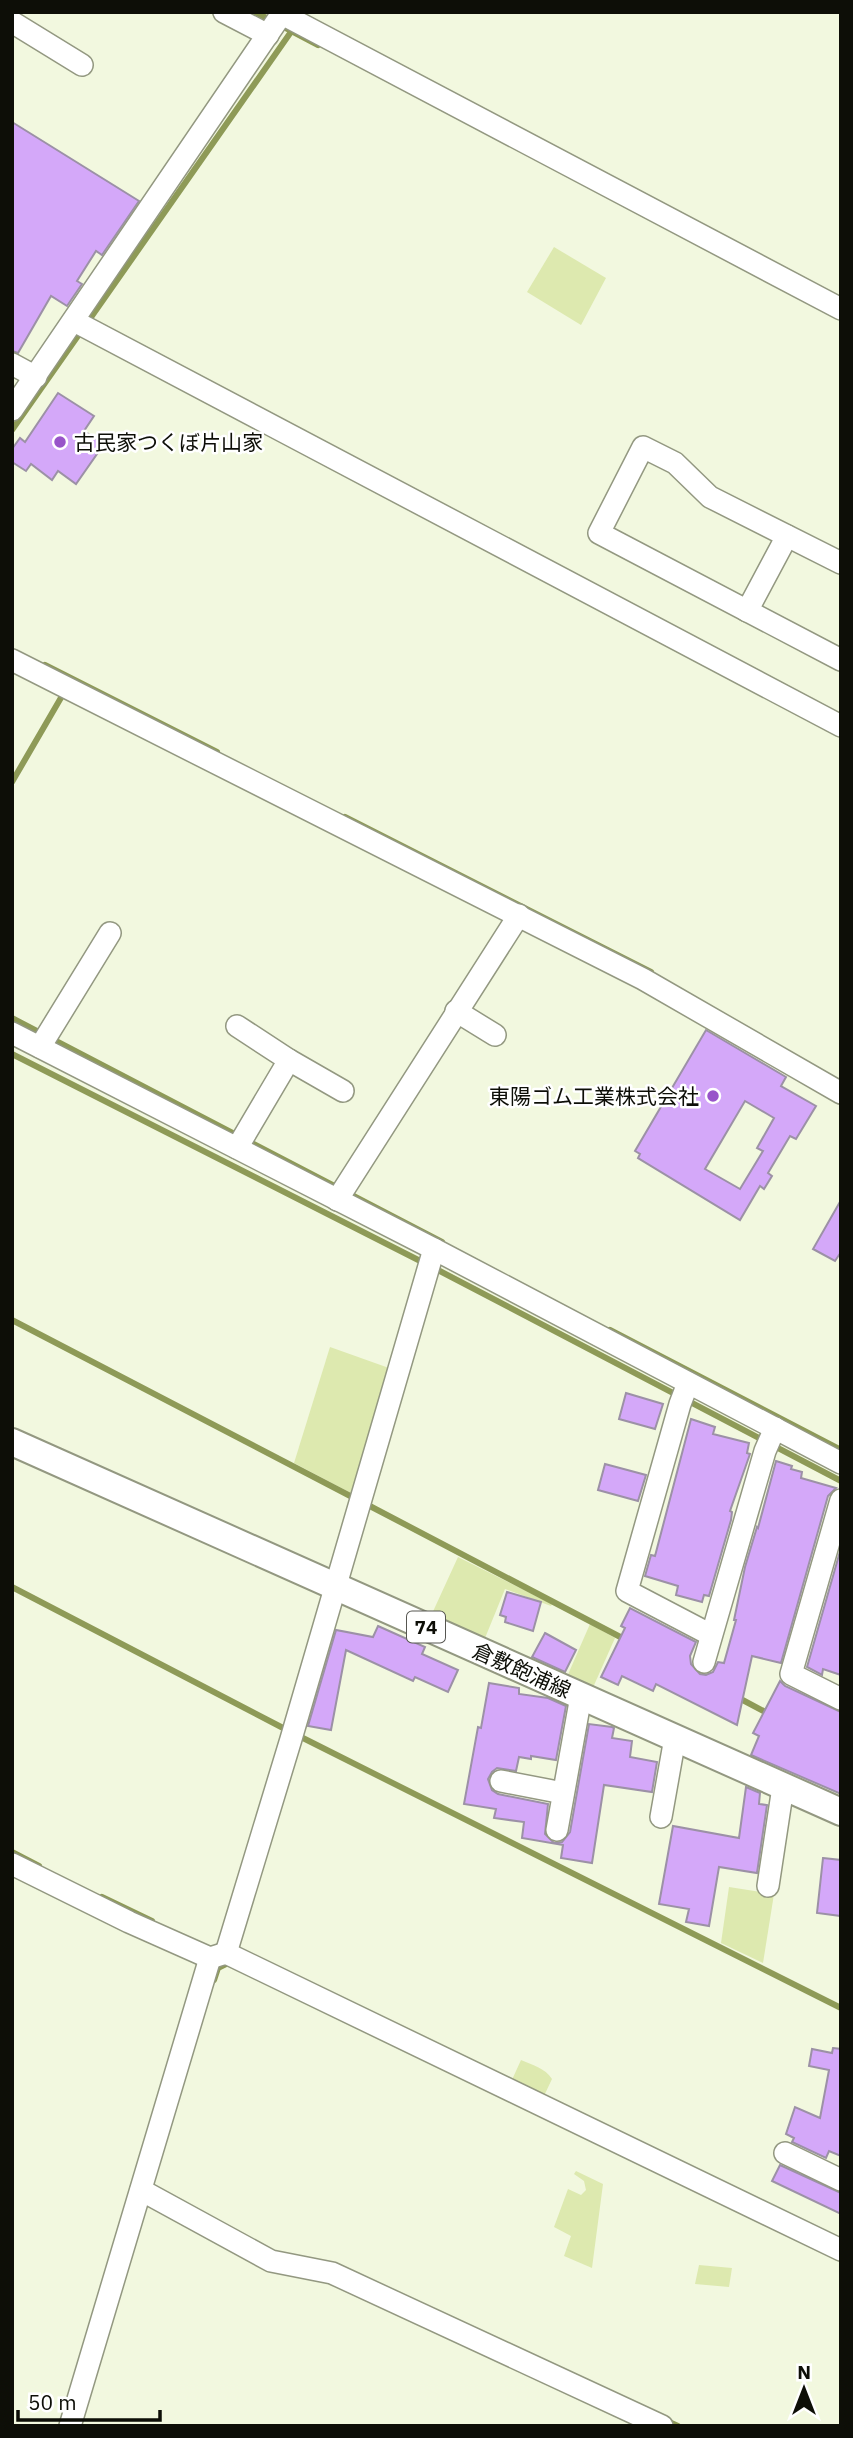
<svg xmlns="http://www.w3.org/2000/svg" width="853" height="2438" font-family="'IBM Plex Sans','Noto Sans JP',sans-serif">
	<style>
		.green { fill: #dde9af }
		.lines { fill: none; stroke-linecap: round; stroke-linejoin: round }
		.stream { stroke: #8e9a57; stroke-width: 6 }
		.building { fill: #d4a8f9; stroke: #9c91a6; stroke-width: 2; fill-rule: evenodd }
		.minor-casing { stroke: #939881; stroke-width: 24 }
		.major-casing { stroke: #939881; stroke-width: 30 }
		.minor { stroke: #fff; stroke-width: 21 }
		.major { stroke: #fff; stroke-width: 26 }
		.poi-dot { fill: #9854c9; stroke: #fff; stroke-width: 2.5 }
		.labels { text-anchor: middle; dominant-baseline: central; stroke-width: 5; stroke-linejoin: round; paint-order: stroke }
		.shield { fill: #fff; stroke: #565651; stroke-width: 2 }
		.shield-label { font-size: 19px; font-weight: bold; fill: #0d0e07 }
		.poi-label { font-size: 21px; fill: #0d0e07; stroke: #fff; text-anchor: start }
		.street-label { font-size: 21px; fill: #0d0e07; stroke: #fff }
	</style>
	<rect width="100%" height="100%" fill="#f2f8df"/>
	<g class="green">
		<path d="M554 247 606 278 581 325 527 292Z"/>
		<path d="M330 1347 389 1368 351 1493 294 1463Z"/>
		<path d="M458 1557 552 1604 551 1606 505 1589 483 1643 430 1618Z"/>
		<path d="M590 1624 615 1638 591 1692 566 1679Z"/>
		<path d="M729 1887 774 1894 763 1963 721 1943Z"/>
		<path d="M521 2060C532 2065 545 2068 552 2079L543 2098 511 2082Z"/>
		<path d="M576 2171 603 2184 592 2268 564 2256 571 2236 554 2227 568 2189 581 2195 586 2190 584 2181 574 2174Z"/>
		<path d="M699 2265 732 2268 729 2287 695 2284Z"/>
	</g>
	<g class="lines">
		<g class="stream">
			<path d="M255 12 318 45"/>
			<path d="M12 430 293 29"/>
			<path d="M45 665 217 752"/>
			<path d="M12 782 62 696"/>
			<path d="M345 817 651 972"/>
			<path d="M12 1018 442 1242"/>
			<path d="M12 1054 436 1269 841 1481"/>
			<path d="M12 1320 356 1499"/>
			<path d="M610 1330 841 1450"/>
			<path d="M366 1504 628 1641"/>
			<path d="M12 1587 285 1729 841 2008"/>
			<path d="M737 1697 771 1715"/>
			<path d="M12 1852 39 1866"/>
			<path d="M102 1897 152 1921"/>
			<path d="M214 1980 218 1968 228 1963"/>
			<path d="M667 2421 678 2426"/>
		</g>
	</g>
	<g class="building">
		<path d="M12 122 139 201 102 255 96 251 77 281 82 284 67 306 51 296 18 353 12 351Z"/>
		<path d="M58 393 94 416 84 431 104 444 76 484 58 471 52 480 31 464 26 471 12 462V449L20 438 25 442Z"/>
		<path d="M706 1030 786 1077 781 1086 816 1106 796 1139 790 1136 768 1173 772 1176 764 1189 760 1186 740 1220 638 1158 640 1154 635 1151ZM745 1101 774 1118 757 1148 763 1151 740 1189 705 1169Z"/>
		<path d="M841 1200V1252L835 1261 813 1249Z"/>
		<path d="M626 1393 663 1404 655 1429 619 1419Z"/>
		<path d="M691 1419 715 1427 713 1434 749 1443 747 1453 750 1454 730 1511 732 1512 731 1520 709 1596 704 1595 702 1602 676 1595 678 1586 645 1576 651 1555 655 1556Z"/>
		<path d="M776 1461 792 1466 791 1469 802 1472 801 1478 836 1488 828 1496 781 1663 752 1656 737 1725 656 1684 653 1691 622 1676 618 1685 601 1677 625 1628 621 1626 630 1608 696 1642 690 1656 691 1664 700 1674 706 1675 713 1672 718 1662 724 1663 736 1620H734L745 1567 757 1527 758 1528Z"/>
		<path d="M605 1464 646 1475 638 1501 598 1490Z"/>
		<path d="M841 1548V1675L823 1669 822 1675 807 1667Z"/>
		<path d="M507 1592 541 1602 533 1631 505 1622 506 1617 500 1615Z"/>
		<path d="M378 1626 425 1647 422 1654 458 1670 448 1692 415 1677 413 1681 346 1650 331 1730 308 1726 336 1630 373 1637Z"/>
		<path d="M545 1633 576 1650 565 1672 532 1657Z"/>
		<path d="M780 1681 785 1686 841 1712V1794L751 1755 759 1736 753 1733Z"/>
		<path d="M489 1683 519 1688V1694L548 1698 566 1706 556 1760 531 1756V1759L519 1757 516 1771 497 1768 492 1772 488 1779 492 1790 498 1794 548 1804 545 1834 554 1843 562 1842 570 1832 589 1724 612 1727 614 1728 612 1738 632 1741 630 1757 657 1762 652 1792 604 1785 592 1863 561 1858 563 1845 522 1838 524 1822 494 1818 496 1809 464 1804 478 1727 481 1728Z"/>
		<path d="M746 1787 760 1793 759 1804 767 1805 757 1873 719 1867 709 1926 686 1922 689 1909 659 1904 673 1826 739 1838Z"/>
		<path d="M823 1858 841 1860V1916L817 1913Z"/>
		<path d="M833 2048 841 2049V2156L829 2151 826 2158 792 2142 794 2138 786 2134 795 2107 820 2118 829 2070 809 2066 812 2049 832 2053Z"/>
		<path d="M780 2165 841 2193V2214L772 2181Z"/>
	</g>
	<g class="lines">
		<g class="minor-casing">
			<g id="minor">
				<path d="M224 12 268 35"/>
				<path d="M282 14 841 309"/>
				<path d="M12 22 82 65"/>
				<path d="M74 321 841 726"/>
				<path d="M12 364 36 377"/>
				<path d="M12 410 283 12"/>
				<path d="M841 563 710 497 675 463 643 447 599 533 841 660"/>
				<path d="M747 611 787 536"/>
				<path d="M12 660 643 979 841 1093"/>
				<path d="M456 1011 495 1035"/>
				<path d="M12 1033 434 1249 841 1463"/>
				<path d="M40 1047 110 933"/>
				<path d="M289 1060 343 1091"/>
				<path d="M237 1148 289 1060 237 1026"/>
				<path d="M337 1200 519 915"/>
				<path d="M688 1383 680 1404 627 1591 711 1635"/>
				<path d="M841 1500 791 1674 841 1699"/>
				<path d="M704 1662 765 1451 775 1428"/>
				<path d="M501 1781 563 1793"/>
				<path d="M661 1817 675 1738"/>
				<path d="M557 1830 581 1696"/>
				<path d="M12 1864 129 1922 210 1958 226 1953 841 2250"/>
				<path d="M768 1886 783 1787"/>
				<path d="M226 1953 291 1739 434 1249"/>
				<path d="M785 2153 841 2180"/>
				<path d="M141 2190 271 2261 332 2273 662 2426"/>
				<path d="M70 2426 210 1958"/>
			</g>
		</g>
		<g class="major-casing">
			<path id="major" d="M12 1442 841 1812"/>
		</g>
		<use href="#minor" class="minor"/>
		<use href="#major" class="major"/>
	</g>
	<g class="poi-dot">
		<circle cx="60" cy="442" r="7"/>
		<circle cx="713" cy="1096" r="7"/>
	</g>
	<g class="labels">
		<rect class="shield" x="407" y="1611.5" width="38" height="31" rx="5"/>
		<g class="shield-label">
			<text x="426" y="1627">74</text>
		</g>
		<g class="poi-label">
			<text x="74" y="442">古民家つくぼ片山家</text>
			<text x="699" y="1096" text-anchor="end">東陽ゴム工業株式会社</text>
		</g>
		<g class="street-label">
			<text transform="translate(522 1670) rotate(24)">倉敷飽浦線</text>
		</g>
	</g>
	<rect width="853" height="2438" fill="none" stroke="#0d0e07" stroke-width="28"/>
	<g transform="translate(804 2389)" stroke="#ffffff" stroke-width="5" paint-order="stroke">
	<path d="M0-5L12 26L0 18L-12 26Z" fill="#0d0e07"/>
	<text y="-10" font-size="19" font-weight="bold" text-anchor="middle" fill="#0d0e07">N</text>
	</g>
	<path d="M18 2410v10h142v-10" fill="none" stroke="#0d0e07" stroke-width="3.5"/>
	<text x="28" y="2410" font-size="21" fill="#0d0e07" stroke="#ffffff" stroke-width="5" paint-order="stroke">50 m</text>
</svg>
